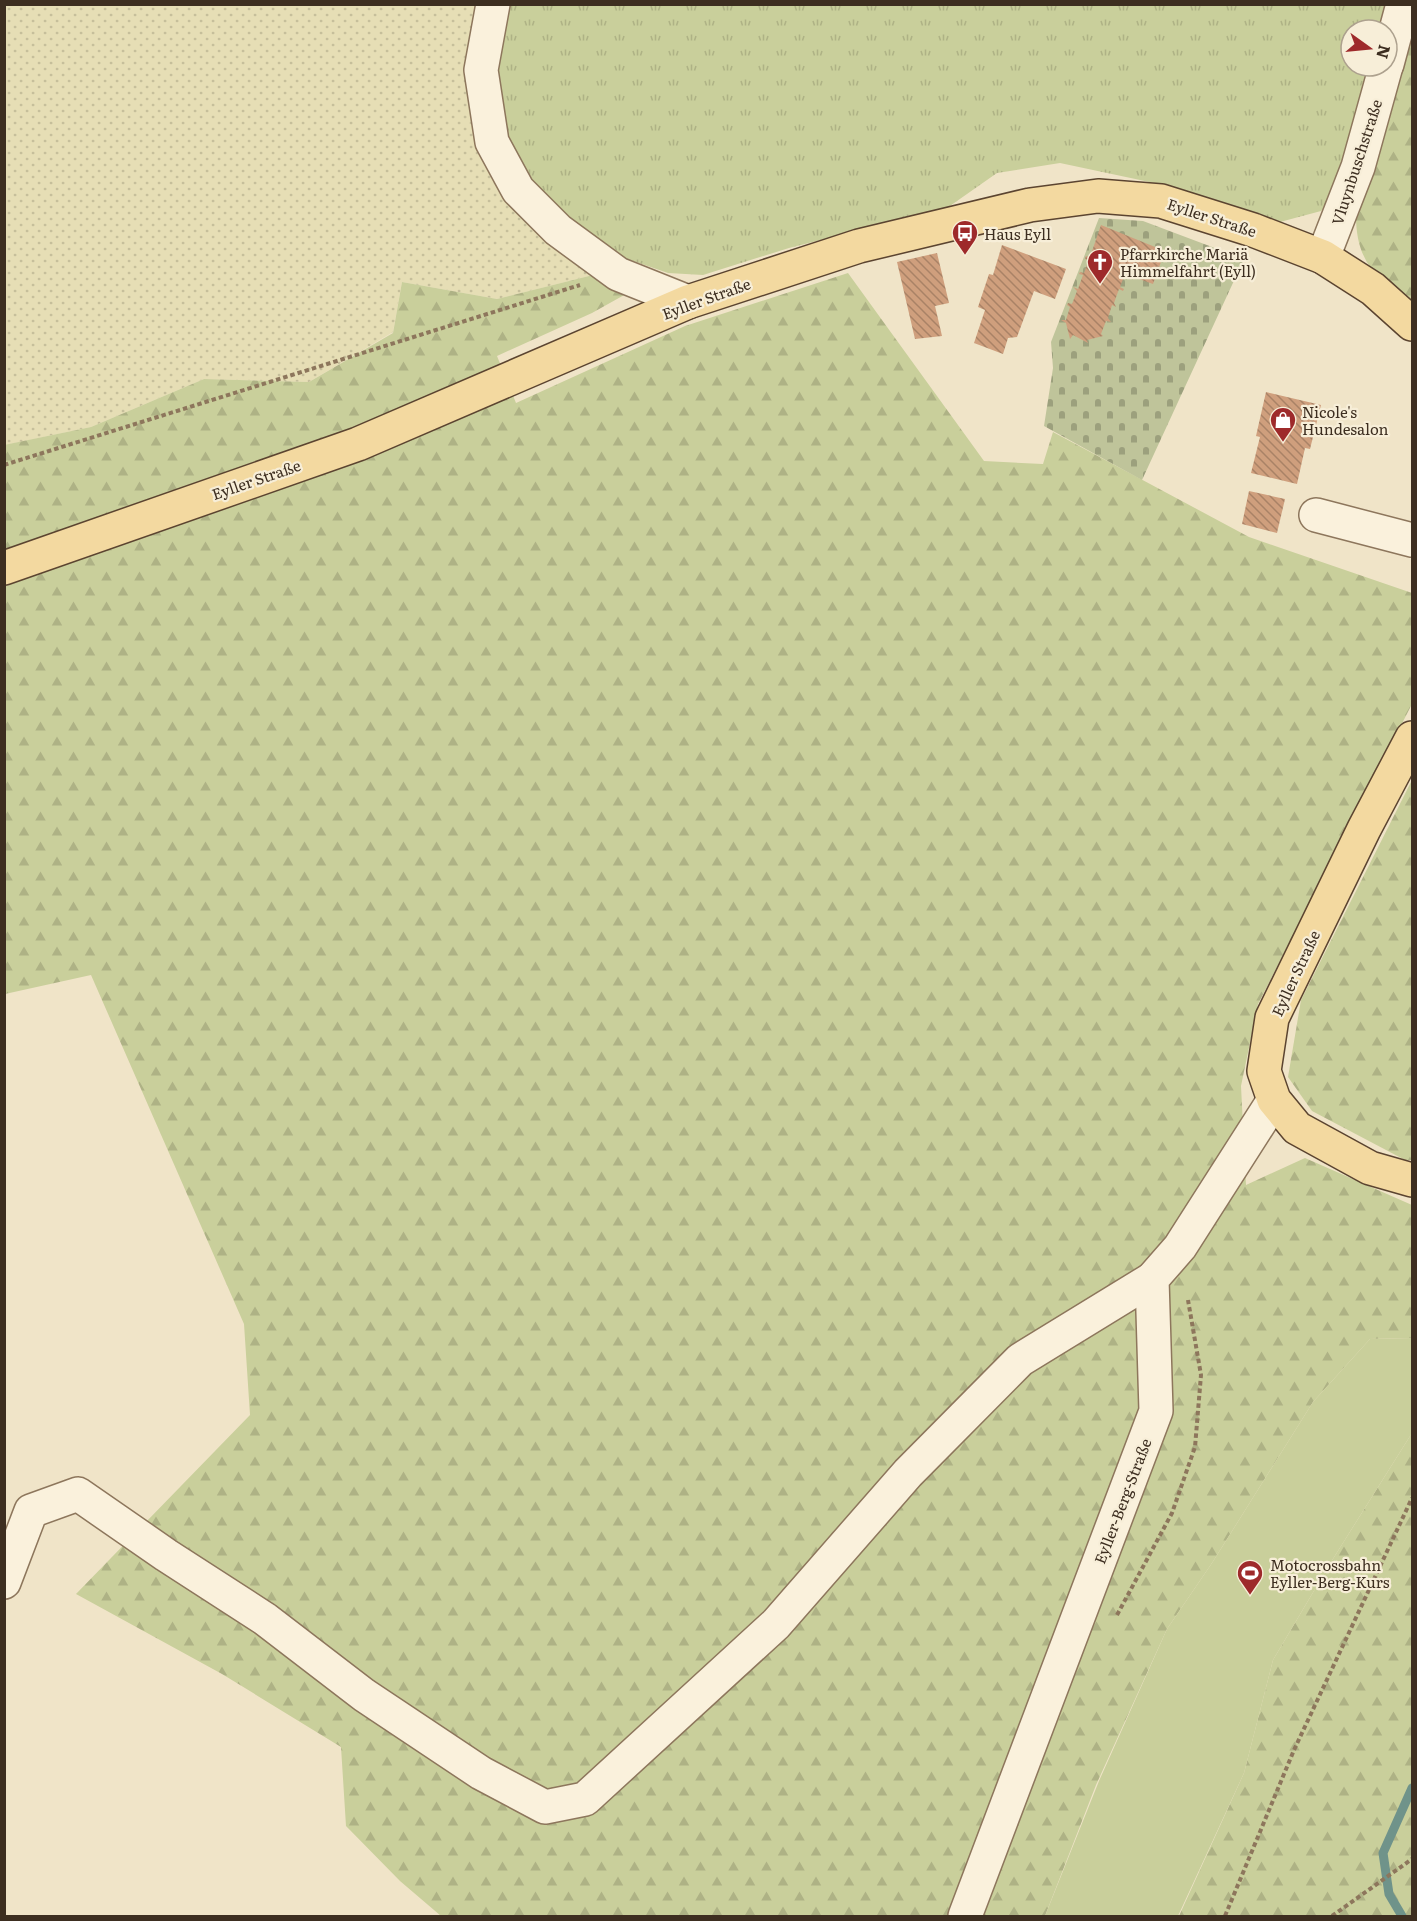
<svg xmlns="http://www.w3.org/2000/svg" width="1417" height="1921" font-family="Literata,serif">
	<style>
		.farmland { fill: url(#farmland-dots) }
		.grass { fill: url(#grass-tufts) }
		.forest { fill: url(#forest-firs) }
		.cemetery { fill: url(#cemetery-stones) }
		.park { fill: #c9cf9b }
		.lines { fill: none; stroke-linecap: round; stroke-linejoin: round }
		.stream { stroke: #6f938a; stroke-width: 9 }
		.building { fill: url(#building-back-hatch) }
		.minor-casing { stroke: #8d765c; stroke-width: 36 }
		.major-casing { stroke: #5b4430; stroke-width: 36 }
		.path { stroke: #8d765c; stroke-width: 4; stroke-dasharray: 4.5 3; stroke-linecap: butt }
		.minor { stroke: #faf1dc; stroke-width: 33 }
		.major { stroke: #f3d9a0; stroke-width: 33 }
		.labels { text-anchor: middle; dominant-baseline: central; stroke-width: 4.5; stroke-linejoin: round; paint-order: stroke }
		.street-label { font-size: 15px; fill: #3d2e20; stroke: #f7eed8 }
		.poi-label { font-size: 15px; fill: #3d2e20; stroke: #f7eed8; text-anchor: start }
	</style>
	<defs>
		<pattern id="farmland-dots" width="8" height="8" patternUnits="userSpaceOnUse" patternTransform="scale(1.5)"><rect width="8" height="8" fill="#e6deb5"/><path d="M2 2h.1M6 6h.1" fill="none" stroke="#c6bf9b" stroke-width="1.8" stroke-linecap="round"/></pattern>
		<pattern id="grass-tufts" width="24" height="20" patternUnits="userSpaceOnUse" patternTransform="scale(1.5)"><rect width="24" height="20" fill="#c9cf9b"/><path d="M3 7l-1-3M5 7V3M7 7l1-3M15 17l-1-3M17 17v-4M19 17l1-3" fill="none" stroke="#aeb285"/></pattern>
		<pattern id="forest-firs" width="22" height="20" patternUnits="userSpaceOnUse" patternTransform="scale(1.5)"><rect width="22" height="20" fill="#c9cf9b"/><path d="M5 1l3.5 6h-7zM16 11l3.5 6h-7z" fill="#aeb285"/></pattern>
		<pattern id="cemetery-stones" width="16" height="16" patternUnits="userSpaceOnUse" patternTransform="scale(1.5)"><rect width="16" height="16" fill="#bfc49a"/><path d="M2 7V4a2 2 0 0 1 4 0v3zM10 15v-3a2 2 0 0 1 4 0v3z" fill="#9ca07d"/></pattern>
		<pattern id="building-back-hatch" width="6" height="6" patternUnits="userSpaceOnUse" patternTransform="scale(1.5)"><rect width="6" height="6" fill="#cf9f7d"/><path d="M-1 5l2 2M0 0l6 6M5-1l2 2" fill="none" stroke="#a98266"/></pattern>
	</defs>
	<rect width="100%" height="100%" fill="#f0e4c8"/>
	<path class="farmland" d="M5 5H480L597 274 497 299 402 282 393 332 309 382 204 379 91 427 5 445Z"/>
	<path class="grass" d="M505 5H1412V43L1385 30H1351V66H1375L1358 167 1321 211 1280 222 1173 187 1060 163 997 173 947 208 789 248 703 275 668 273 613 254 565 220 529 182 505 133 493 71Z"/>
	<g class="forest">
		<path d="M1404 41 1412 43V311C1378 277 1355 264 1356 212Z"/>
		<path d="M848 273 984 461 1043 464 1053 432 1249 537 1412 593V704L1258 1004 1241 1086 1246 1185 1305 1158 1412 1205V1338L1370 1339 1313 1402 1212 1563 1167 1629 1096 1785 1045 1916H441L400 1881 346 1826 341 1747 222 1674 76 1594 250 1415 244 1324 91 975 5 994 4 445 91 427 204 379 309 382 393 333 402 282 497 299 597 274 626 294 592 313 497 356 516 403 685 326Z"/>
		<path d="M1412 780V1160H1405L1312 1111 1288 1077 1301 1000Z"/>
		<path d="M1412 1433V1916H1179L1244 1773 1273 1660 1331 1562Z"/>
	</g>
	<path class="cemetery" d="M1099 218 1143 221 1244 259 1142 480 1044 426 1053 368 1051 342Z"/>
	<path class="park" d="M1412 1338V1433L1331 1562 1273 1660 1244 1773 1178 1916H1045L1099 1781 1167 1629 1212 1563 1313 1402 1370 1339Z"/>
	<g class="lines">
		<path class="stream" d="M1402 1916 1389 1894 1383 1853 1412 1788"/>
	</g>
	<g class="building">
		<path d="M1101 225 1165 251 1153 284 1125 274 1120 287 1124 289 1123 291 1119 289 1114 303 1116 307 1112 305 1108 318 1111 322 1106 321 1101 334 1103 336 1087 340 1088 343 1073 335 1070 339 1066 323 1061 320H1066L1070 307 1067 305 1068 303 1072 304 1077 291 1073 287 1078 289 1083 275 1079 274 1080 272 1084 273 1089 260 1085 259 1086 256 1090 257Z"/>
		<path d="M1002 245 1066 269 1055 299 1034 291 1017 337 1008 338 1003 354 974 343 985 310 978 307 989 274 993 275Z"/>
		<path d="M937 253 949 303 935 306 942 336 915 339 897 262Z"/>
		<path d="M1266 392 1321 405 1310 449 1305 448 1297 484 1251 473 1260 437 1256 436Z"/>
		<path d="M1249 491 1285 499 1277 533 1242 524Z"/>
	</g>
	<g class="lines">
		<g class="minor-casing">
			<g id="minor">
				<path d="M493 4 481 70 492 142 518 190 558 230 618 274 688 302"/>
				<path d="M1387 64 1403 4"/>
				<path d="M1323 257 1358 167 1386 66"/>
				<path d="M1316 515 1412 540"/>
				<path d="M4 1582 31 1511 78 1494 166 1555 265 1619 364 1695 481 1773 545 1807 585 1799 776 1624 908 1473 1020 1360 1152 1279"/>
				<path d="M965 1916 1156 1411 1152 1279 1180 1247 1274 1100"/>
			</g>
		</g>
		<g class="major-casing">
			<g id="major">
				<path d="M4 568 358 444 688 302 859 246 1030 205 1098 196 1161 201 1253 230 1323 257 1373 289 1412 324"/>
				<path d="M1412 738 1364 829 1272 1018 1264 1071 1274 1100 1297 1128 1370 1168 1412 1180"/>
			</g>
		</g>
		<g class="path">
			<path d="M4 465 580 285"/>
			<path d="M1117 1615 1172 1513 1195 1447 1201 1375 1188 1300"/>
			<path d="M1225 1916 1294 1750 1412 1498"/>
			<path d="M1332 1916 1412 1859"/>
		</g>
		<use href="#minor" class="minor"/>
		<use href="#major" class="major"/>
	</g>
	<defs>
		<g id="bus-pin" transform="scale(1.35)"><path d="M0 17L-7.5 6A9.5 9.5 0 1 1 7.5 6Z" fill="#9e2a2b" stroke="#f7eed8"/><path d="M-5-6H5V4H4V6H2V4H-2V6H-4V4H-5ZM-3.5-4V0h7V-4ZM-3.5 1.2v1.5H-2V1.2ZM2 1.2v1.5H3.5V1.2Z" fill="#fff"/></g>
		<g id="church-pin" transform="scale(1.35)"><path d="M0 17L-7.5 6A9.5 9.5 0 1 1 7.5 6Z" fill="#9e2a2b" stroke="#f7eed8"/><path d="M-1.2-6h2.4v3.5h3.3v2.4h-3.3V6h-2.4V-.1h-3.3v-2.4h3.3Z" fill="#fff"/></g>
		<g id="shop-pin" transform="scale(1.35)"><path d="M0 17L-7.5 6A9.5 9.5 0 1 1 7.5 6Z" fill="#9e2a2b" stroke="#f7eed8"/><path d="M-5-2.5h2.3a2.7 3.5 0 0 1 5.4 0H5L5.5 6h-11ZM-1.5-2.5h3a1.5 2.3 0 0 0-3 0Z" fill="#fff"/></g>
		<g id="stadium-pin" transform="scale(1.35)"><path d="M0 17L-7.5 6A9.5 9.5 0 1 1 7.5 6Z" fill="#9e2a2b" stroke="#f7eed8"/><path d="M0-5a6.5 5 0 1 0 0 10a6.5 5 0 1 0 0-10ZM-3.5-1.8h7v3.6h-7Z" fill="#fff"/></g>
	</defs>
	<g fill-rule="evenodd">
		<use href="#bus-pin" x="965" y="233"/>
		<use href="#church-pin" x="1100" y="262"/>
		<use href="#shop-pin" x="1283" y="420"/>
		<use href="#stadium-pin" x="1250" y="1573"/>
	</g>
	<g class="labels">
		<g class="street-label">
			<text transform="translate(1356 162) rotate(-72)">Vluynbuschstraße</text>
			<text transform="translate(1212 217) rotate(18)">Eyller Straße</text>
			<text transform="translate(706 298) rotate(-20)">Eyller Straße</text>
			<text transform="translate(256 479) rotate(-19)">Eyller Straße</text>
			<text transform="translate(1295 973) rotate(-65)">Eyller Straße</text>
			<text transform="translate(1122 1501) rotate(-69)">Eyller-Berg-Straße</text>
		</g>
		<g class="poi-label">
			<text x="984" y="233">Haus Eyll</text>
			<text x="1120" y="253">Pfarrkirche Mariä<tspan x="1120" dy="17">Himmelfahrt (Eyll)</tspan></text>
			<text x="1302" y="411">Nicole's<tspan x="1302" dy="17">Hundesalon</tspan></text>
			<text x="1270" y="1564">Motocrossbahn<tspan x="1270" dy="17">Eyller-Berg-Kurs</tspan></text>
		</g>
	</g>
	<rect width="1417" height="1921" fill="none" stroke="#3d2e20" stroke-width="12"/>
	<g transform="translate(1369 48) rotate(105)"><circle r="28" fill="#f7eed8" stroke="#ada18e" stroke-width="1.5"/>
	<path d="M0-4.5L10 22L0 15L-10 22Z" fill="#9e2a2b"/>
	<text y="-9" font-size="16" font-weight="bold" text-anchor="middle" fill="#3d2e20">N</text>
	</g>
</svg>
